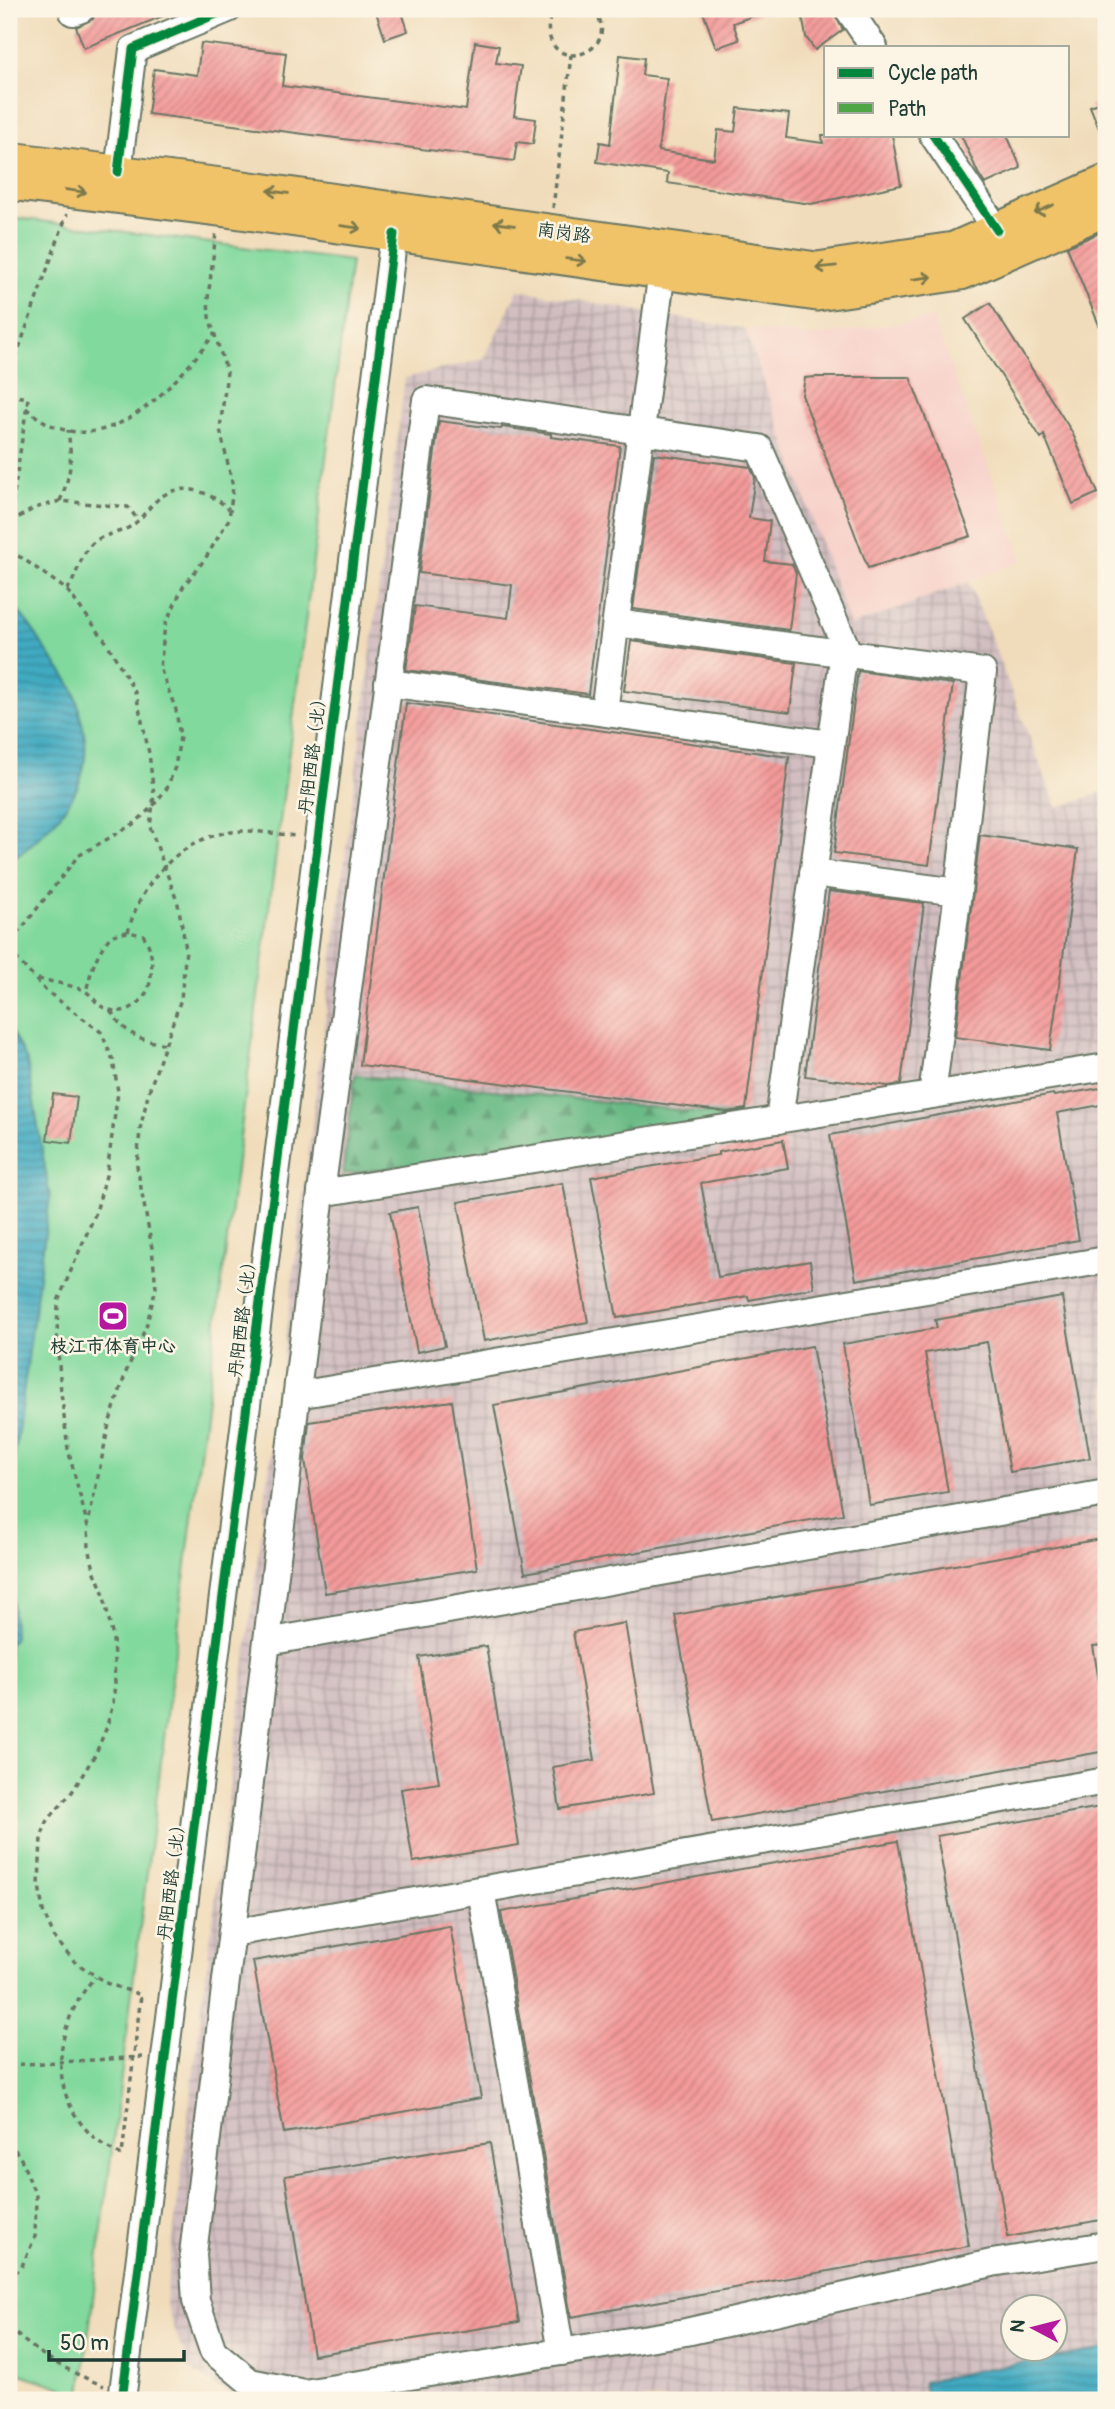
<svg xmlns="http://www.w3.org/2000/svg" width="1115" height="2409" font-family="Pangolin,'LXGW WenKai TC',sans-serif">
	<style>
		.built { fill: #f7d0c9 }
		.industrial { fill: url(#industrial-grid); fill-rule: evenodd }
		.forest { fill: url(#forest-firs); stroke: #447b5c; stroke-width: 2 }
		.pitch { fill: #81d99d; stroke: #508b68; stroke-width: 2 }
		.water { fill: url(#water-rules); stroke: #30747a; stroke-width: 2 }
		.building { fill: url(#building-hatch) }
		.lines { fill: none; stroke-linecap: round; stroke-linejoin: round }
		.minor-casing { stroke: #687563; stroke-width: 30 }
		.major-casing { stroke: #687563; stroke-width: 37 }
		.path { stroke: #687563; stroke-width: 3.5; stroke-dasharray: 5 5; stroke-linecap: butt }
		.minor { stroke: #fff; stroke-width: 26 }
		.major { stroke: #f0c369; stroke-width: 33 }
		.quiet { stroke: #4fa644; stroke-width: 7; stroke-dasharray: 14 7; stroke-linecap: butt }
		.cycleway-casing { stroke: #fcf5e5; stroke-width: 13 }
		.cycleway { stroke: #00873e; stroke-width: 9 }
		.oneway { stroke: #7d794c }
		.labels { text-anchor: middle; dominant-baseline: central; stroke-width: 5; stroke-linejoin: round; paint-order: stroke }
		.street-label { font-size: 18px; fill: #1f3d34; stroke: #fcf5e5 }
		.poi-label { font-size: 18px; font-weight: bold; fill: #1f3d34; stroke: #fcf5e5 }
	</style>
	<defs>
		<pattern id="industrial-grid" width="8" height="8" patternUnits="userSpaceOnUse" patternTransform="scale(1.75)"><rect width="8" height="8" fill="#d2bec1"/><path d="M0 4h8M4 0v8" fill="none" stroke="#aa9c9e"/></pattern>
		<pattern id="forest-firs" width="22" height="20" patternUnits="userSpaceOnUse" patternTransform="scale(1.75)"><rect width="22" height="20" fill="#68b984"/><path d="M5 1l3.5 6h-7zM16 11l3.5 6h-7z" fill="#55986d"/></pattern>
		<pattern id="water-rules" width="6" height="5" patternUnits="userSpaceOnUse" patternTransform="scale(1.75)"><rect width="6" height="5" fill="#41aac1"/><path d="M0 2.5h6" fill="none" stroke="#368c9e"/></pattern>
		<pattern id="building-hatch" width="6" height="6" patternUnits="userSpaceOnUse" patternTransform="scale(1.75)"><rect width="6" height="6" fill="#f49a9a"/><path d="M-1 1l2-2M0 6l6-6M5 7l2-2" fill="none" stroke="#c57f7e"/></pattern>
	</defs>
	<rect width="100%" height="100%" fill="#fcf5e5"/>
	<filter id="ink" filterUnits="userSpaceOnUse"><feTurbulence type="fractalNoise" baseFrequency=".0143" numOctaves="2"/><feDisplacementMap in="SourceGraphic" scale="14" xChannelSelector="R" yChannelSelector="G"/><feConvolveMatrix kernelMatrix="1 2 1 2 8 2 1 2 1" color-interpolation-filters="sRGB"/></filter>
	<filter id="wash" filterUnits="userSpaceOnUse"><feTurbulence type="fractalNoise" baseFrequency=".00686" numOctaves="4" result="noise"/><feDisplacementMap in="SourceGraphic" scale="28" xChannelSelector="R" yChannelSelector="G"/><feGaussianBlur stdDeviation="1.57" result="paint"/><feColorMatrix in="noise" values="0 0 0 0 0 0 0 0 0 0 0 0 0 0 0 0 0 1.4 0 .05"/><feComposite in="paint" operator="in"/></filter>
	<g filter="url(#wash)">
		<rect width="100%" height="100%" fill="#f0dcba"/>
		<path class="built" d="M933 318 1023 561 850 626 745 329 814 336Z"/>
		<path class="industrial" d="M518 290 745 329 850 626 969 582 1057 808 1106 791V2400H238L189 2369 165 2303 405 378 484 359ZM1014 2308H1056V2350H1014Z"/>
		<path class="forest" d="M355 1075 744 1117 743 1123 343 1174Z"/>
		<path class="pitch" d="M9 217 351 261 81 2394 9 2370Z"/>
		<g class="water">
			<path d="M9 603C25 615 37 636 48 653 56 665 67 676 73 689 77 696 78 706 80 715 95 764 78 800 42 834 32 844 22 854 9 861Z"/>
			<path d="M9 1027 27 1061 50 1197 9 1497Z"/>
			<path d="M9 1501 14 1638 9 1644Z"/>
			<path d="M1106 2349V2400H927L923 2382 984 2369Z"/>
		</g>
		<g id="blocks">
			<g class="building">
				<path d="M96 9H177L178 10 84 48 76 27 93 19Z"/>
				<path d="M375 9H401L408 31 385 39Z"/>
				<path d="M702 9H767V11L733 23 739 40 716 48Z"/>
				<path d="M801 9H832L843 30 815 50 806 37Z"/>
				<path d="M475 42 499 46 496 63 521 66 514 116 536 119 533 144 517 142 514 161 148 114 154 69 197 75 201 43 286 53 282 86 466 110Z"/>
				<path d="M620 55 644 58 642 75 667 78 658 151 714 159 718 130 735 132 738 108 789 114 786 138 823 143 822 135H892L901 185 811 204 667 183 668 173 597 162 600 142 610 144Z"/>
				<path d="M1106 100V144H1105L1090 106Z"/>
				<path d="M961 135H1007L1021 168 985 184 978 173Z"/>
				<path d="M1104 231 1106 235V342L1067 247Z"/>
				<path d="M990 303 1072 432 1098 493 1073 504 1044 435 1041 438 965 319Z"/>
				<path d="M816 377H910L971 536 868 568 802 395 805 378Z"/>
				<path d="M439 421 501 429 502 427 551 434V437L620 446 588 694 406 670 415 606 508 618 512 585 419 573Z"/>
				<path d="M654 454 750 467 755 477 749 518 770 521 765 561 792 564 796 573 789 630 633 609Z"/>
				<path d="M631 641 796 663 790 712 624 691Z"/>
				<path d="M858 671 953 684 929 865 834 853Z"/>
				<path d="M406 703 789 757 746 1109 727 1112 360 1065Z"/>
				<path d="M980 835 1078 849 1050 1050 955 1037Z"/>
				<path d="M829 891 924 903 901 1084 888 1086 805 1076Z"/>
				<path d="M1106 1087V1104L1057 1113 1079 1240 856 1280 830 1135 1053 1094 1054 1096Z"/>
				<path d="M53 1094 77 1097 71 1143 47 1140Z"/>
				<path d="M783 1140 788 1168 701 1183 718 1277 810 1261 814 1288 749 1300 748 1296 617 1318 591 1177 718 1155V1152Z"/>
				<path d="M563 1183 588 1322 484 1341 458 1202Z"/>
				<path d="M418 1207 445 1346 417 1352 390 1212Z"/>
				<path d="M1062 1297 1090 1458 1010 1472 987 1342 925 1353 948 1492 869 1505 843 1344 937 1328 935 1320Z"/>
				<path d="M812 1346 843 1514 525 1573 494 1405Z"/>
				<path d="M452 1401 477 1569 325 1593 305 1459 309 1422Z"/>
				<path d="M1106 1538V1645L1093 1646 1106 1722V1751L712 1822 675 1615Z"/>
				<path d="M625 1623 654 1793 560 1809 553 1767 595 1760 573 1632Z"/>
				<path d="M486 1646 519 1845 413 1862 401 1789 439 1783 419 1657Z"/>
				<path d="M1106 1806V2219L1008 2237 937 1836Z"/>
				<path d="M898 1841 969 2246 571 2317 501 1912Z"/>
				<path d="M450 1926 481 2098 284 2133 253 1961Z"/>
				<path d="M490 2143 519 2322 313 2355 285 2176Z"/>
			</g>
		</g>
	</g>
	<g filter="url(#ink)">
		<use href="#blocks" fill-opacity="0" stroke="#687563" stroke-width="2"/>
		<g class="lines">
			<g class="minor-casing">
				<g id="minor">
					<path d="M848 9 874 47"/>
					<path d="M73 12 81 9"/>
					<path d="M933 135 997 230"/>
					<path d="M118 172 133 49 228 9"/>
					<path d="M616 623 983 672 958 892"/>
					<path d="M388 683 830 744"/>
					<path d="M604 712 664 255"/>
					<path d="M813 873 958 892 932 1095"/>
					<path d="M779 1120 845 645 759 448 426 400 321 1193 193 2254 196 2301 213 2351 250 2382 304 2393 686 2332 992 2263 1106 2245"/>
					<path d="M321 1193 1106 1067"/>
					<path d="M297 1395 1106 1260"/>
					<path d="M267 1642 1106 1493"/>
					<path d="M481 1890 561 2352"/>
					<path d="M232 1933 1106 1781"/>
					<path d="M122 2400 394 234"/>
				</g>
			</g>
			<g class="major-casing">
				<g id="major">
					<path d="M9 159 230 186 817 269 954 249 1106 182"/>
					<path d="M9 183 226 210 817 294 961 273 1106 209"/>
				</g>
			</g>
			<g class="path">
				<path d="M557 9C550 16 547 24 549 34 557 76 625 48 593 9"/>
				<path d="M553 208 571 55"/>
				<path d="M9 376 67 214"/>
				<path d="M9 395 28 398 9 528"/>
				<path d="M26 408C99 474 172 390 215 333"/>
				<path d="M60 501C72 471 72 461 68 430"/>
				<path d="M10 522 35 508 60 501 128 507 138 520"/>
				<path d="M9 552 22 558 67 590 107 643 136 694 149 753 154 795 150 827 178 904 186 949 181 999 149 1091 140 1129 137 1166 152 1248 156 1288 146 1327 126 1372 109 1424 88 1524"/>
				<path d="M67 590C77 577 79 559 89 547 99 534 115 535 128 528 140 522 146 510 156 501 179 480 208 490 229 509"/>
				<path d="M128 932C140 884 179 838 231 832 252 829 275 834 296 836"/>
				<path d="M9 940 22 928 78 856 135 823 153 806 167 788 175 767 180 737 176 710 160 668 165 625 183 587 205 559 229 519 233 487 220 429 227 372 209 317 208 298 216 233"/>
				<path d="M9 950 45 990 101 1032 113 1060 118 1092 107 1172 96 1212 58 1301 57 1337 61 1392 68 1449 88 1527 89 1547 94 1570 103 1592 113 1638 115 1682 113 1704 106 1729 96 1753 72 1792 48 1820 41 1837 39 1885 43 1911 54 1937 75 1962 106 1983 141 1995 122 2155C114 2151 105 2147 98 2141 45 2097 53 2025 95 1977"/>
				<path d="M38 979C49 981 76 986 85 991 91 994 95 1002 101 1006 122 1020 146 1004 150 982 153 965 153 949 143 935L128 932 112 935C97 951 91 970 86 992"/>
				<path d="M111 1011C124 1033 140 1041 166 1044"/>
				<path d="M9 2065 143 2057"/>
				<path d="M9 2141 21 2159 36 2196 35 2237 22 2266 9 2277"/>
				<path d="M9 2327C37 2355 68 2371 104 2386"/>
			</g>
			<use href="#minor" class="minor"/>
			<use href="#major" class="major"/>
			<path class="quiet" d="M73 12 81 9"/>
			<g class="cycleway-casing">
				<g id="cycleway">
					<path d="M933 135 997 230"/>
					<path d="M118 172 133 49 228 9"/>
					<path d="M122 2400 394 234"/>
				</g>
			</g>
			<use href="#cycleway" class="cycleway"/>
		</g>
		<defs><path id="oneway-shaft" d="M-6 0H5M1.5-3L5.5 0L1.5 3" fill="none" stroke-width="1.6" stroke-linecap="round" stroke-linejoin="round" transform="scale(1.75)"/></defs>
		<g class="oneway">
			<use href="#oneway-shaft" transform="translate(76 191) rotate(7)"/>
			<use href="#oneway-shaft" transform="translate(278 192) rotate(-172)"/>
			<use href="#oneway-shaft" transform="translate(1044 209) rotate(156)"/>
			<use href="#oneway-shaft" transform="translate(504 224) rotate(-172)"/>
			<use href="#oneway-shaft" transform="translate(351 227) rotate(8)"/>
			<use href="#oneway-shaft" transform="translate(576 260) rotate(8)"/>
			<use href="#oneway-shaft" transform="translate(826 267) rotate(174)"/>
			<use href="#oneway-shaft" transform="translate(922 278) rotate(-8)"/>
		</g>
	</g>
	<defs>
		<g id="stadium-square" transform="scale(1.575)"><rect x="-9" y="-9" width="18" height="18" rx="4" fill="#b5179e" stroke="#fcf5e5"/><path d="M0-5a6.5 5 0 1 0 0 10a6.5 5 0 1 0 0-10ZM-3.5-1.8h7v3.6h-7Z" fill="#fff"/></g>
	</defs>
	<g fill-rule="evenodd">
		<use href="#stadium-square" x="113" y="1316"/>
	</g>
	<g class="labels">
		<g class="street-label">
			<text transform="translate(564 233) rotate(8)">南岗路</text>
			<text transform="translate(313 752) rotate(-83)">丹阳西路（北）</text>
			<text transform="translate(243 1315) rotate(-83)">丹阳西路（北）</text>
			<text transform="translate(172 1878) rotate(-83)">丹阳西路（北）</text>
		</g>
		<g class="poi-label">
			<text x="113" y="1346">枝江市体育中心</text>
		</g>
	</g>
	<rect width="1115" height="2409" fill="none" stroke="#fcf5e5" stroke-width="35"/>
	<rect x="824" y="46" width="245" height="91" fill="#fcf5e5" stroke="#a4ab9e" stroke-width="2"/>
	<rect x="838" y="68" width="35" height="10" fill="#00873e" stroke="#a4ab9e" stroke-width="2"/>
	<text x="888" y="80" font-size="21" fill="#1f3d34">Cycle path</text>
	<rect x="838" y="103" width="35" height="10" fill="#4fa644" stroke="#a4ab9e" stroke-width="2"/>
	<text x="888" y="116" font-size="21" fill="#1f3d34">Path</text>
	<g transform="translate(1034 2328) rotate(277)"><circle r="33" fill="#fcf5e5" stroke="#a4ab9e" stroke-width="2"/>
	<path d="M0-5L12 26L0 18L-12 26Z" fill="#b5179e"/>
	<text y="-10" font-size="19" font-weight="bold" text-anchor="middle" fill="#1f3d34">N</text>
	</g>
	<path d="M49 2350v10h135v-10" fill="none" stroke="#1f3d34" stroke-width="3.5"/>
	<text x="60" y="2350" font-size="21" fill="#1f3d34" stroke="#fcf5e5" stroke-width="5" paint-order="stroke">50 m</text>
</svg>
